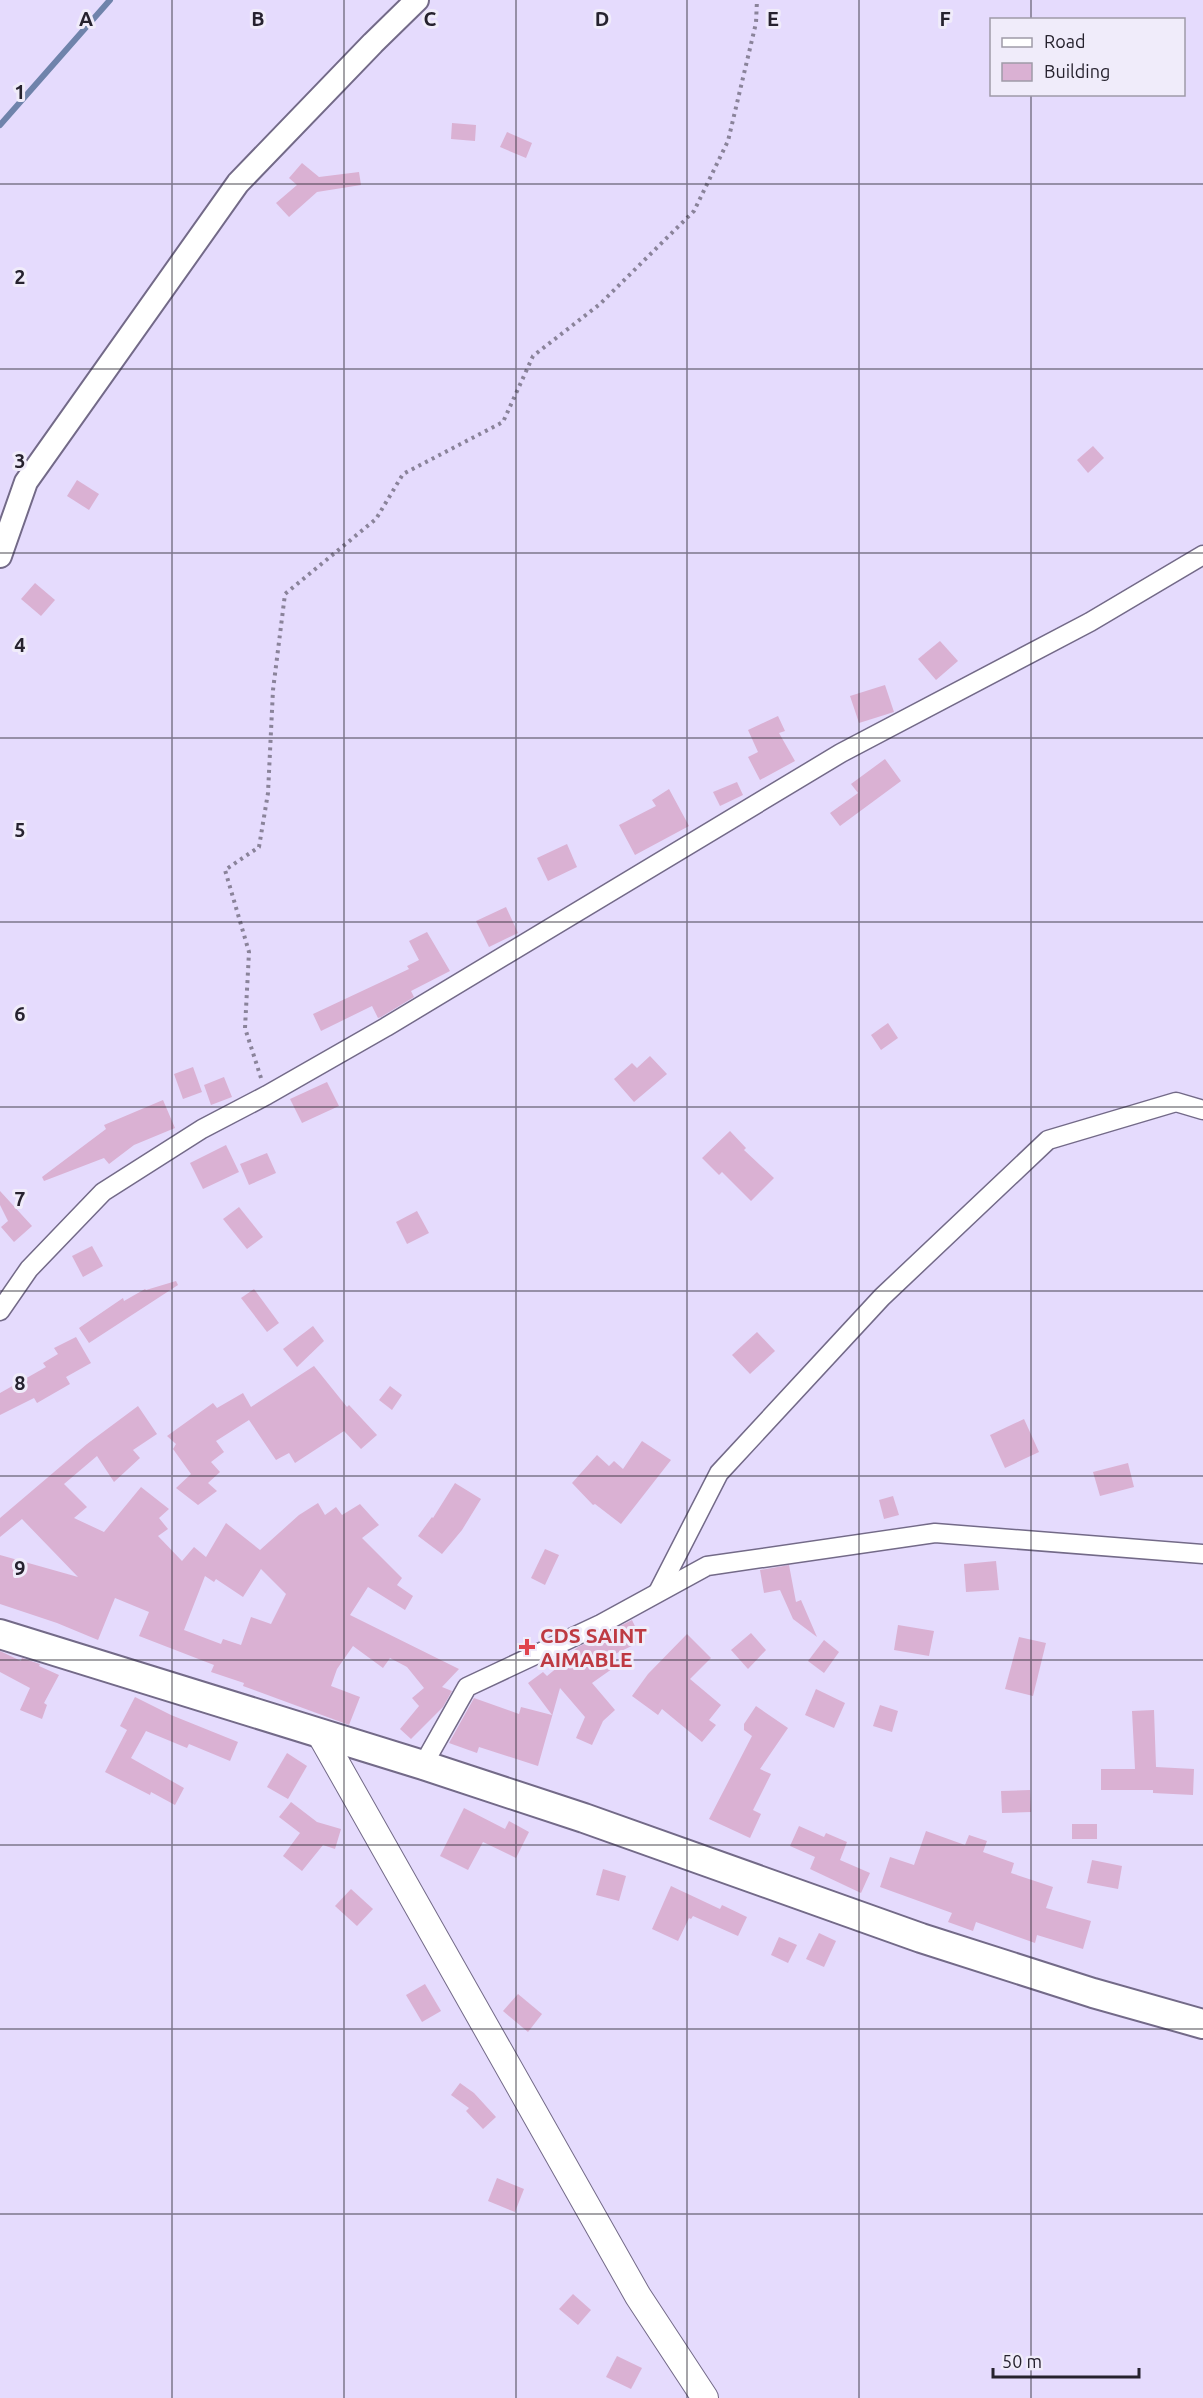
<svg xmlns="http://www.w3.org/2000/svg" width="1203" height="2398" font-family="Ubuntu,sans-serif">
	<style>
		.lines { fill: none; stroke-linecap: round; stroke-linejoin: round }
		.stream { stroke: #6f83ab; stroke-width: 6 }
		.building { fill: #dab1d3; fill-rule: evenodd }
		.minor-casing { stroke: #736a88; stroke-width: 21 }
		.tertiary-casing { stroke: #736a88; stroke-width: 26 }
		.secondary-casing { stroke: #736a88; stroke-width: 28 }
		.primary-casing { stroke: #736a88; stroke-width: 32 }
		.path { stroke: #8a839a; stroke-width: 4; stroke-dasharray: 3 4.5; stroke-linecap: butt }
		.minor { stroke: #fff; stroke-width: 18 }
		.tertiary { stroke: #fff; stroke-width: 22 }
		.secondary { stroke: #fff; stroke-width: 26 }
		.primary { stroke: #fff; stroke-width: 28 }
		.grid { fill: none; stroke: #26222e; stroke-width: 1.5; stroke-opacity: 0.55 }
		.health-dot { fill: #e0444e; stroke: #f0ecfa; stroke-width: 2 }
		.labels { text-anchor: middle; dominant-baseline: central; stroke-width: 6; stroke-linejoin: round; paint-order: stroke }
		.health-label { font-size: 21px; font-weight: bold; fill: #be3a42; stroke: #f0ecfa; text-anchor: start }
		.grid-label { font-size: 20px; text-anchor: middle; font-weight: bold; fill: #26222e; stroke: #f0ecfa; stroke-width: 6; stroke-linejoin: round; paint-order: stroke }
	</style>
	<rect width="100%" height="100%" fill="#e5dbfd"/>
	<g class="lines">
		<path class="stream" d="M0 125 110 0"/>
	</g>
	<g class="building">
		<path d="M452 123 476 125 475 141 451 139Z"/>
		<path d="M507 132 532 143 526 158 500 147Z"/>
		<path d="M302 163 319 177 359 172 361 185 317 192 289 217 276 203 297 185 289 178Z"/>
		<path d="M1093 446 1104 458 1088 473 1077 460Z"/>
		<path d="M77 480 99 494 89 510 67 496Z"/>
		<path d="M35 583 55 600 41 616 21 599Z"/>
		<path d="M940 641 958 661 936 680 918 659Z"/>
		<path d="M885 685 894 712 859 723 850 696Z"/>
		<path d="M778 716 785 731 779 733 795 761 760 780 748 757 758 752 748 730Z"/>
		<path d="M885 759 901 781 840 826 830 813 858 793 851 784Z"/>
		<path d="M737 782 743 795 720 806 713 792Z"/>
		<path d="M669 789 689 826 635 855 619 825 656 806 652 800Z"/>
		<path d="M567 844 577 867 548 881 537 858Z"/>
		<path d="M506 907 518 933 489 947 476 921Z"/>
		<path d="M427 932 450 971 411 991 414 997 381 1017 378 1018 372 1006 321 1031 313 1014 409 969 407 966 419 960 409 941Z"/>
		<path d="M888 1023 898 1038 881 1050 871 1035Z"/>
		<path d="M650 1056 667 1074 634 1102 614 1079 632 1063 637 1068Z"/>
		<path d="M193 1067 202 1092 183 1099 174 1074Z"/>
		<path d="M224 1077 232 1097 211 1105 204 1085Z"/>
		<path d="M327 1082 339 1106 302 1123 290 1099Z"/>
		<path d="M163 1100 175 1128 134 1145 109 1164 104 1158 44 1181 42 1177 106 1129 104 1125Z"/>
		<path d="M730 1131 746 1148 744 1150 774 1178 751 1201 722 1172 719 1175 702 1158Z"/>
		<path d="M226 1145 239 1172 203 1189 190 1163Z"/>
		<path d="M267 1153 276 1173 249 1185 240 1164Z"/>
		<path d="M0 1191 32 1226 14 1242 1 1227 8 1221 0 1205Z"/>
		<path d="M239 1207 263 1237 247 1249 223 1219Z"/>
		<path d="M417 1211 429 1233 407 1244 396 1222Z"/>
		<path d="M92 1246 103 1266 83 1277 72 1256Z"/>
		<path d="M176 1281 178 1285 89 1343 79 1328 123 1298 124 1301 145 1289 146 1290Z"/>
		<path d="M254 1289 279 1323 267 1332 241 1298Z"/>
		<path d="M313 1326 324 1341 297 1367 283 1349Z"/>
		<path d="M757 1332 775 1351 750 1374 732 1355Z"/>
		<path d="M76 1337 91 1363 66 1377 70 1384 37 1403 34 1398 0 1415V1393L46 1367 43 1363 58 1354 54 1348Z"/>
		<path d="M314 1366 347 1407 349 1405 377 1435 361 1449 344 1431 295 1463 289 1453 276 1460 249 1420 216 1441 224 1452 211 1462 220 1472 208 1483 217 1491 198 1505 176 1488 191 1474 173 1449 176 1444 167 1436 213 1403 217 1408 243 1393 251 1407Z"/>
		<path d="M390 1386 402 1395 392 1410 379 1400Z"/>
		<path d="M138 1406 157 1434 133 1450 140 1458 114 1482 97 1456 64 1484 87 1507 74 1518 104 1532 141 1487 169 1509 159 1518 168 1529 158 1536 182 1561 194 1547 206 1557 226 1523 260 1550 299 1515 318 1503 325 1515 336 1507 342 1515 360 1504 379 1525 362 1538 402 1578 397 1585 413 1596 405 1610 368 1587 350 1615 459 1669 442 1687 452 1691 443 1707 411 1739 400 1729 419 1706 412 1698 424 1688 407 1667 390 1658 383 1668 353 1646 337 1669 331 1686 360 1697 349 1725 243 1686 244 1683 211 1672 214 1665 139 1636 149 1612 115 1598 98 1640 57 1623 0 1604V1555L78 1577 22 1519 0 1537V1518L87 1444ZM261 1569 286 1594 271 1624 251 1617 241 1645 223 1639 221 1644 184 1630 205 1576 214 1582 216 1579 243 1597Z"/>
		<path d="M1024 1419 1039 1452 1005 1468 990 1435Z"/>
		<path d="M642 1441 671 1460 621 1524 595 1504 593 1505 572 1483 597 1455 609 1466 614 1461 623 1469Z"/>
		<path d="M1128 1463 1134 1487 1100 1496 1093 1472Z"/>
		<path d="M455 1483 481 1499 462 1530 442 1554 418 1536 432 1517 433 1518Z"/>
		<path d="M893 1496 899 1515 884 1519 879 1500Z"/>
		<path d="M545 1549 559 1555 545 1585 531 1578Z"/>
		<path d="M996 1561 999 1590 966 1592 964 1564Z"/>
		<path d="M789 1565 796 1602 801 1600 817 1637 793 1619 780 1590 764 1593 760 1570Z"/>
		<path d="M632 1620 642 1641 613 1655 619 1664 592 1683 615 1710 603 1721 592 1745 576 1738 585 1717 560 1688 538 1766 479 1747 477 1753 449 1743 474 1698 519 1714 521 1707 552 1715 528 1683 543 1672 547 1676 575 1653 573 1651 578 1647Z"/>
		<path d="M898 1625 934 1631 929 1656 894 1650Z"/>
		<path d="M751 1633 766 1650 748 1669 731 1650Z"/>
		<path d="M687 1634 711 1658 690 1679 721 1705 709 1720 716 1725 702 1742 662 1709 658 1715 632 1696 648 1674Z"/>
		<path d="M1019 1637 1046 1643 1033 1696 1005 1689Z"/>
		<path d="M824 1640 839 1652 824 1673 808 1661Z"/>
		<path d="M0 1651 21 1661 22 1658 40 1664 39 1666 59 1675 44 1703 47 1705 42 1719 20 1710 30 1688 0 1672Z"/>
		<path d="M816 1689 845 1703 834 1728 805 1715Z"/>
		<path d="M135 1697 171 1715 238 1742 230 1761 189 1744 187 1748 146 1731 131 1758 184 1788 175 1805 151 1792 150 1795 105 1772 127 1730 120 1726Z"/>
		<path d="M880 1705 898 1711 892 1732 873 1726Z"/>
		<path d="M756 1706 788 1728 760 1769 771 1774 753 1810 761 1814 750 1838 709 1819 752 1736 744 1730V1724Z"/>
		<path d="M1154 1710 1156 1767 1194 1769 1193 1795 1153 1793V1790H1101V1769H1135L1132 1711Z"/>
		<path d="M287 1753 307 1766 288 1799 267 1787Z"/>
		<path d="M1030 1790 1031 1812 1002 1813 1001 1791Z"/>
		<path d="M291 1802 317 1822 341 1829 335 1849 323 1845 302 1871 283 1856 300 1833 279 1817Z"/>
		<path d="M464 1808 505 1829 509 1821 529 1832 516 1858 483 1842 468 1870 440 1856Z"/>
		<rect x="1072" y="1824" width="25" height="15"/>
		<path d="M799 1826 824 1837 826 1833 847 1842 840 1860 870 1873 861 1893 810 1869 815 1857 790 1846Z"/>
		<path d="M926 1831 965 1845 969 1835 987 1841 983 1852 1014 1863 1011 1873 1053 1887 1046 1908 1091 1921 1083 1949 1037 1935 1035 1943 976 1922 973 1931 948 1922 952 1913 880 1887 890 1857 914 1865Z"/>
		<path d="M1092 1860 1122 1866 1118 1889 1087 1883Z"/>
		<path d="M603 1869 626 1876 619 1901 596 1895Z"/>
		<path d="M671 1886 720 1909 722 1905 747 1917 738 1936 693 1916 691 1919 689 1918 678 1941 652 1929Z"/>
		<path d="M351 1889 373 1909 357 1926 335 1906Z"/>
		<path d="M819 1933 836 1941 824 1967 806 1959Z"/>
		<path d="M779 1937 797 1945 788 1963 771 1955Z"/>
		<path d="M425 1984 441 2011 422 2022 406 1995Z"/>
		<path d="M518 1994 542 2014 528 2032 503 2011Z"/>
		<path d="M460 2083 474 2093 496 2117 483 2129 466 2111 469 2108 451 2095Z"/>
		<path d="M497 2178 524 2189 515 2212 488 2201Z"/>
		<path d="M573 2294 591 2310 578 2325 559 2309Z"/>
		<path d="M617 2356 642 2368 631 2389 606 2377Z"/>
	</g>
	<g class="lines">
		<g class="minor-casing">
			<g id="minor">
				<path d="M0 1311 29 1269 103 1192 202 1129 267 1095 386 1027 841 753 1090 622 1203 555"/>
				<path d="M658 1592 719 1473 882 1297 1048 1140 1176 1102 1203 1110"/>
				<path d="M423 1765 467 1687 601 1624 707 1566 935 1533 1203 1554"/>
			</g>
		</g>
		<g class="tertiary-casing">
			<path id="tertiary" d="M0 556 26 482 238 183 373 43 417 0"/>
		</g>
		<g class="secondary-casing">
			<path id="secondary" d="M320 1734 638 2296 705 2398"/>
		</g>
		<g class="primary-casing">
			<path id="primary" d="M0 1634 423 1765 584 1818 921 1938 1093 1993 1203 2024"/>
		</g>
		<path class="path" d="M261 1078 245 1028 249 952 225 870 259 847 268 793 273 690 285 594 376 519 403 474 503 422 533 356 600 304 694 211 728 141 756 23 757 0"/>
		<use href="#minor" class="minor"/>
		<use href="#tertiary" class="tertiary"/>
		<use href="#secondary" class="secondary"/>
		<use href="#primary" class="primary"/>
	</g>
	<path class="grid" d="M172 0V2398M344 0V2398M516 0V2398M687 0V2398M859 0V2398M1031 0V20M1031 94V2398M0 184H1203M0 369H1203M0 553H1203M0 738H1203M0 922H1203M0 1107H1203M0 1291H1203M0 1476H1203M0 1660H1203M0 1845H1203M0 2029H1203M0 2214H1203"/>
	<path class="health-dot" d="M524 1638h6v6h6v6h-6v6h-6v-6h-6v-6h6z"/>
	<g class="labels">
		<g class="health-label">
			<text x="540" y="1635">CDS SAINT<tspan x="540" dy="24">AIMABLE</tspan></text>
		</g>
	</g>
	<g class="grid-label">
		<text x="86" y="26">A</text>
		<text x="258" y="26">B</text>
		<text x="430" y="26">C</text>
		<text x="602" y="26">D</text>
		<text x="773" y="26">E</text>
		<text x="945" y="26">F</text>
		<text x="20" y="99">1</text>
		<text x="20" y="284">2</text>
		<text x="20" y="468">3</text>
		<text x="20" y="652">4</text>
		<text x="20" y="837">5</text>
		<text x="20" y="1021">6</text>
		<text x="20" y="1206">7</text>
		<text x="20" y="1390">8</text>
		<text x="20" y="1575">9</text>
	</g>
	<rect x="990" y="18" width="195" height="78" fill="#f0ecfa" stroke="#9f9ba8" stroke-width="1.5"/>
	<rect x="1002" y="38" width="30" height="9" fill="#ffffff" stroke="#9f9ba8" stroke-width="1.5"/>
	<text x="1044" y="48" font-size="18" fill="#26222e">Road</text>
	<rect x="1002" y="63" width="30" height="18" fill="#dab1d3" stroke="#9f9ba8" stroke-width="1.5"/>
	<text x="1044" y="78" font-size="18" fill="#26222e">Building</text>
	<path d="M993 2368v9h146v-9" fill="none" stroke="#26222e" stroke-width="3"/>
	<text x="1002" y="2368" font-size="18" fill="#26222e" stroke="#f0ecfa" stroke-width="4.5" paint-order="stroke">50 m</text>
</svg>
